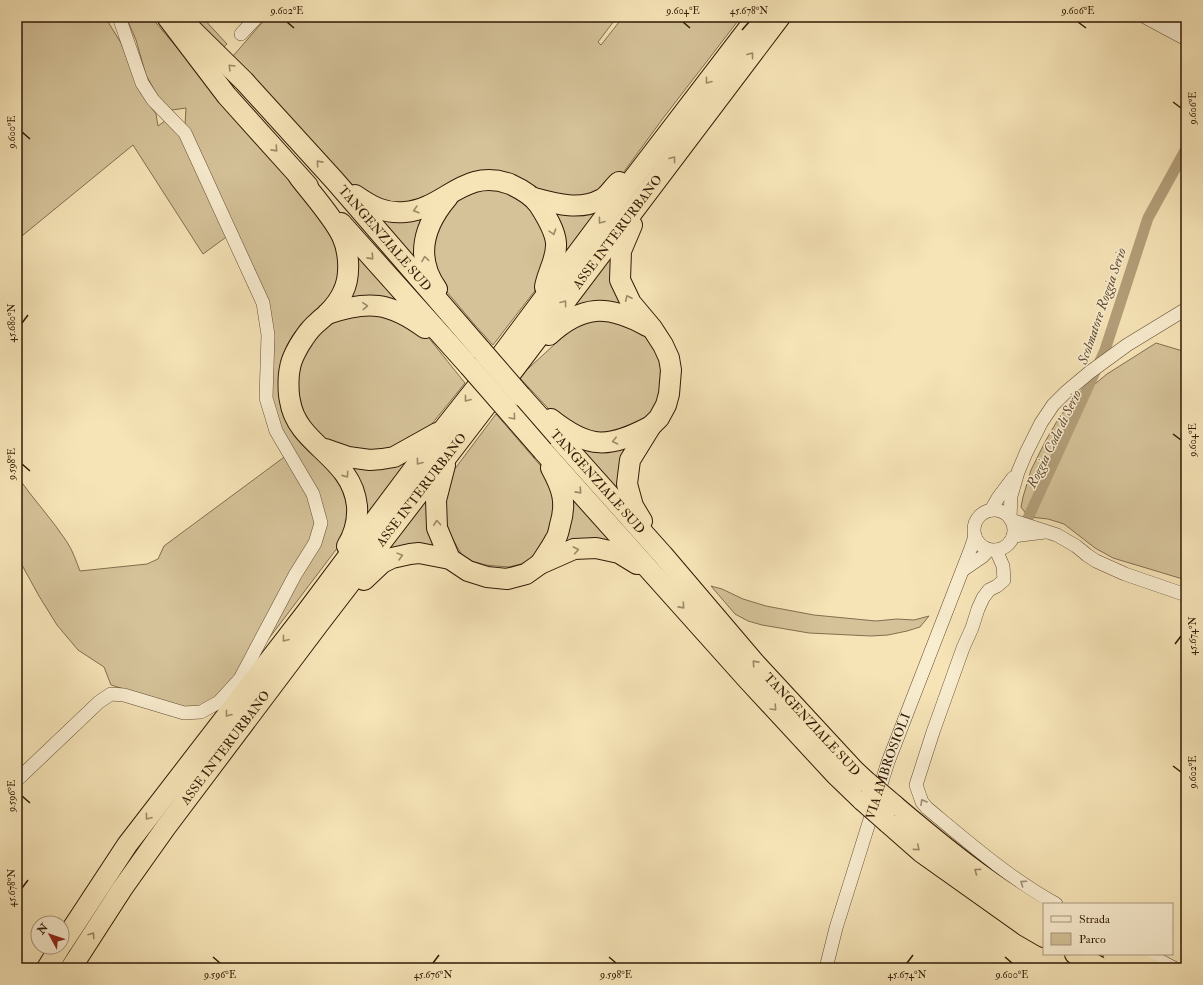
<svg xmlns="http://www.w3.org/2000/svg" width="1203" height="985" font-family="'IM FELL Double Pica',serif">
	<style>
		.green { fill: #d5c299; stroke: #836e4f }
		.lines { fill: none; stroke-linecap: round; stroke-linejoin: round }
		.canal { stroke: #b39f7a; stroke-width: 11 }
		.minor-casing { stroke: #624c32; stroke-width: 14 }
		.highway-casing { stroke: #311a05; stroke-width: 22 }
		.minor { stroke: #f9edd0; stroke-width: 13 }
		.highway { stroke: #f6e4b7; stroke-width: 20 }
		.highway-bridge-casing { stroke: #311a05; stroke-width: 22; stroke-linecap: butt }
		.highway-bridge { stroke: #f6e4b7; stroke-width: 20 }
		.oneway { stroke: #9d8967 }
		.oneway2 { stroke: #9f8e75 }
		.ticks { fill: none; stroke: #311a05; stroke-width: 1.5 }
		.labels { text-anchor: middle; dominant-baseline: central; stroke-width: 3; stroke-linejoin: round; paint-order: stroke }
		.street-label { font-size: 13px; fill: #311a05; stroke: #f9edd0 }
		.water-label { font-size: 14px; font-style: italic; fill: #654f34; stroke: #f9edd0 }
		.neatline { fill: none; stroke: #311a05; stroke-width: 1.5 }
		.ticks-label { font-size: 10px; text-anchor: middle; fill: #311a05 }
	</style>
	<rect width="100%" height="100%" fill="#f6e4b7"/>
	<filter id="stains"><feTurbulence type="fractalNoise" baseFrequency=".005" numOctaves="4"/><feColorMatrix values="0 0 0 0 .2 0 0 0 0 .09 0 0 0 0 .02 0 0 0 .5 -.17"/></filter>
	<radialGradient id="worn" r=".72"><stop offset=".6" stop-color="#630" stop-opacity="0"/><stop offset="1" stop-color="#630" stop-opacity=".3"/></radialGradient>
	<g class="green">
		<path d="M17 17H105L121 43 140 92 156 114 158 126 169 118 182 134 229 235 203 254 133 145 17 240Z"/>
		<path d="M126 17H151L195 69 325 220 335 237 341 270 334 289 326 300 301 324 293 335 287 345 283 357 279 373 334 469 350 508 341 543 264 645 324 521 279 429 269 397 272 335 185 125 186 108 172 110 166 107 160 100 146 75 136 40Z"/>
		<path d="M193 17H202L227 44 224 47Z"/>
		<path d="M267 17H617L598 42 601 45 623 17H741L664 117 623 173 595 194 575 199 471 174 460 177 425 200 394 207 360 192 323 156 258 82 233 56Z"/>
		<path d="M480 188 514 192 536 209 549 244 537 288 493 345 475 325 447 292 437 278 429 248 431 233 455 200Z"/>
		<path d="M602 205 564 257 550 209Z"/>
		<path d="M423 211 419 266 372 214Z"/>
		<path d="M617 243 627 306 560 319Z"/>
		<path d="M351 248 404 305 344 296Z"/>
		<path d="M355 312 392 315 428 337 465 383 427 430 382 454 330 443 322 437 310 423 304 413 299 396 298 375 307 347 328 324Z"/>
		<path d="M593 320H610L638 330 649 341 656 353 661 364 662 376 661 388 654 413 624 431 589 433 560 421 519 377 568 332 580 324Z"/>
		<path d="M1156 343 1186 352V580L1113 558 1095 548 1064 524 1048 519 1030 517 1027 515 1021 507 1023 497 1031 470 1046 440 1060 416 1073 402 1107 374Z"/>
		<path d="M496 414 552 479 557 526 532 558 521 564 509 567 496 566 486 565 464 559 450 534 444 516 445 500 454 470Z"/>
		<path d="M638 438 623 495 574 444Z"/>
		<path d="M419 451 359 530 350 470 352 465Z"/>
		<path d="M287 455 320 523 242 667 220 697 191 710 111 685 104 667 78 650 57 625 39 596 17 556V476C33 499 52 519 67 542 73 551 76 561 80 571L147 564 158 559 164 546Z"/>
		<path d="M435 486 442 552 378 562Z"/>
		<path d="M568 487 620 546 559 551Z"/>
		<path d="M711 586 722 589 743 599 766 606 814 615 876 621 897 619 914 620 929 616 920 627 907 631 888 635 871 636 809 633 762 625 748 621 735 614Z"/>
	</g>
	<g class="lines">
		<path class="canal" d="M1028 518 1105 350 1148 218 1186 149"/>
		<g class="minor-casing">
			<g id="minor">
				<path d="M1145 17 1186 39"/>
				<path d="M1168 17 1185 33"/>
				<path d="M241 34 257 17"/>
				<path d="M991 510 998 498 1013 478"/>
				<circle cx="994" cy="530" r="20"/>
				<path d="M1010 518 1011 496 1018 472 1026 453 1041 423 1053 405 1066 392 1090 372 1127 345 1186 309"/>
				<path d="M1011 520 1057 535 1076 546 1087 555 1096 561 1125 574 1186 595"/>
				<path d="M1013 536 1045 532"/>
				<path d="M996 550 1003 566 1004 580 997 586 989 590 983 598 978 609 972 628 963 648 933 732 916 785 922 802 927 808C968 842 1009 878 1056 904"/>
				<path d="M963 570 982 557 989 550"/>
				<path d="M17 780 99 702 111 694 124 695 184 713 201 712 219 702 240 679 295 575 315 543 321 523 313 494 276 431 266 398 268 335 263 303 185 133 153 100 142 83 119 17"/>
				<path d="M1147 954 1174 968"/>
				<path id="s1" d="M826 968 836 928 888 762 971 548 975 536"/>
			</g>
		</g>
		<g class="highway-casing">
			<g id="highway">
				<path d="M167 17 227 96 308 186"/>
				<path id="s2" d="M180 18 244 81 335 181 482 351"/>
				<path d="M299 177C312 194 333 217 342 236 349 251 351 276 343 292 340 299 333 308 327 314 324 317 321 319 318 322 313 326 308 332 304 338 299 345 291 359 290 368 288 376 288 392 290 401 297 446 352 456 357 506 358 521 355 533 347 546"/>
				<path d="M355 195C371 206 384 214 405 212 445 209 464 167 510 184 521 189 532 195 539 205 546 216 555 230 556 243 557 259 547 273 545 287"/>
				<path d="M534 198C556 204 580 211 602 199 608 196 613 187 619 182"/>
				<path d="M341 223 469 366"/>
				<path d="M632 225 621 251 620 280 631 303 652 328 663 345 669 358 671 370 669 394 666 405 659 418 651 426 630 460 627 484 633 506 642 521"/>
				<path d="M437 289C414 257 424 225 448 197"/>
				<path d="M327 314C368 300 390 302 425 328"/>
				<path d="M549 335C582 305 607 304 647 326"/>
				<path id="s3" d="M521 396 663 555 754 662 854 770 868 783"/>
				<path d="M551 419C590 450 609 448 651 426"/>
				<path d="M325 449 348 457 370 460 382 459 394 457 437 433"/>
				<path d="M543 451 748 680 835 774 863 801"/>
				<path d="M445 465 436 500 437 528 450 559"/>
				<path d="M540 564C545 556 551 548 555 540 558 536 559 530 560 525 567 502 562 488 551 468"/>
				<path d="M364 580 382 563 392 558 410 554 419 553 450 559 468 571 487 577 507 579 526 574 540 564 574 549 596 548 619 553 637 564"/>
				<path d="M894 805C941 845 990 885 1044 916"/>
				<path d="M888 823 921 852 1025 926 1044 937"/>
				<path d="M62 944 127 845 305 614 442 431 491 369 633 179 757 17"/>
				<path d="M1075 954 1101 968"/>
				<path d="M1113 954 1150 968"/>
				<path d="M47 968 60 947"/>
				<path id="s4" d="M71 968 122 889 166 827 318 625 515 368 780 17"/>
			</g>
		</g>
		<use href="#minor" class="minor"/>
		<use href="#highway" class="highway"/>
		<g class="highway-bridge-casing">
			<g id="highway-bridge">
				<path d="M482 351 521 396"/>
				<path d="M469 366 543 451"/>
				<path d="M868 783 894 805"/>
				<path d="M863 801 888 823"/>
			</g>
		</g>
		<use href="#highway-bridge" class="highway-bridge"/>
	</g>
	<defs><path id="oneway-chevron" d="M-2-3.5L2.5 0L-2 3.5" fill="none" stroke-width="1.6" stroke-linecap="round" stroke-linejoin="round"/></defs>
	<g class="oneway">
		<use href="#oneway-chevron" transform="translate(751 55) rotate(-53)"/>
		<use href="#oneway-chevron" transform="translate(231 67) rotate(-135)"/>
		<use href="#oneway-chevron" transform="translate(708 81) rotate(128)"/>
		<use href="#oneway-chevron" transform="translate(275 149) rotate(48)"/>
		<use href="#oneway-chevron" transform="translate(673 159) rotate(-53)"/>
		<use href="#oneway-chevron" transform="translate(319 163) rotate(-132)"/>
		<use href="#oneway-chevron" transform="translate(416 210) rotate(164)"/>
		<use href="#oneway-chevron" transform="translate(601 221) rotate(127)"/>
		<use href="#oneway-chevron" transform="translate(553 232) rotate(72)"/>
		<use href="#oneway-chevron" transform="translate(371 257) rotate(48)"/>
		<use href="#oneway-chevron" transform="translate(425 259) rotate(-99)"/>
		<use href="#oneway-chevron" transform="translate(628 298) rotate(-115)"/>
		<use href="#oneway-chevron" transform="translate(564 303) rotate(-53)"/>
		<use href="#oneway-chevron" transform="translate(365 306) rotate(-3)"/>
		<use href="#oneway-chevron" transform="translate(467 399) rotate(128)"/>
		<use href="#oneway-chevron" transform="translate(513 417) rotate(49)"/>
		<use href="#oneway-chevron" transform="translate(615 441) rotate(167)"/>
		<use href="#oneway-chevron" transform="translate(419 462) rotate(127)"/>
		<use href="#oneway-chevron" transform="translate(346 475) rotate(55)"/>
		<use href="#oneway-chevron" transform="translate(579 491) rotate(48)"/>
		<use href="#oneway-chevron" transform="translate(437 523) rotate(-95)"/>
		<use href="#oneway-chevron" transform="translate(576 550) rotate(-11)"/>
		<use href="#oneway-chevron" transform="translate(400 556) rotate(-15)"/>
		<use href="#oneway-chevron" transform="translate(682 606) rotate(48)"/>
		<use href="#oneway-chevron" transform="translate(285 639) rotate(128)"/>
		<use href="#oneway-chevron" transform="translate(755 663) rotate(-132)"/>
		<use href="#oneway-chevron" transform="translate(774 708) rotate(47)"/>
		<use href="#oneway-chevron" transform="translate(228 714) rotate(128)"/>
		<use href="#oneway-chevron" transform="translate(148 817) rotate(128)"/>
		<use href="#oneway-chevron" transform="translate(917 848) rotate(40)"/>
		<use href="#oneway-chevron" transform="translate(977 871) rotate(-143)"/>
		<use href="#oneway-chevron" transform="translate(92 935) rotate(-57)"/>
	</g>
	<g class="oneway2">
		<use href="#oneway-chevron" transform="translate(923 802) rotate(-120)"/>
		<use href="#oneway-chevron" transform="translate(1023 883) rotate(-146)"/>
	</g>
	<path class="ticks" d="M287 22 294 28M683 22 690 28M1078 22 1086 28M742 30 749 22M1173 102 1181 108M22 132 30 139M22 323 28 315M1173 434 1181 440M22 464 30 471M1175 644 1181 636M1173 766 1181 772M22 796 30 803M22 888 28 880M213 957 220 963M609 957 616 963M1005 957 1012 963M433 963 439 955M907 963 913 955"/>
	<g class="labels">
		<g class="street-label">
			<text stroke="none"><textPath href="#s4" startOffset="917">ASSE INTERURBANO</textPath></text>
			<text stroke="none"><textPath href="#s2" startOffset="301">TANGENZIALE SUD</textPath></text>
			<text stroke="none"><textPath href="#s3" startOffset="115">TANGENZIALE SUD</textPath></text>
			<text stroke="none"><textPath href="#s4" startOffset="593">ASSE INTERURBANO</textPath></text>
			<text stroke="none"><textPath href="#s3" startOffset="439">TANGENZIALE SUD</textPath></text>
			<text stroke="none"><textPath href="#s4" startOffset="269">ASSE INTERURBANO</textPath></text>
			<text stroke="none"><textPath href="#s1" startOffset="211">VIA AMBROSIOLI</textPath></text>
		</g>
		<g class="water-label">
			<text transform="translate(1102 306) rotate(-71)">Scolmatore Roggia Serio</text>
			<text transform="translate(1054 439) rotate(-64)">Roggia Coda di Serio</text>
		</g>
	</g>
	<rect width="1203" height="985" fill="none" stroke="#f6e4b7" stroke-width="44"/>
	<rect x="1043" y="903" width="130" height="52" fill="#f9edd0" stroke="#a9997f"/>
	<rect x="1051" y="916" width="20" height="6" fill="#f9edd0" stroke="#a9997f"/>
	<text x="1079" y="923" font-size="12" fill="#311a05">Strada</text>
	<rect x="1051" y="933" width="20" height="12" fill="#d5c299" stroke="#a9997f"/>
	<text x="1079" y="943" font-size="12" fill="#311a05">Parco</text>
	<g transform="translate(50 935) rotate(310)"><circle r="19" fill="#f9edd0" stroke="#a9997f"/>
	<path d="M0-3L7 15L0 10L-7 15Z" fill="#8f2418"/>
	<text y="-6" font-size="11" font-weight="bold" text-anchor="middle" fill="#311a05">N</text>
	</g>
	<rect x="22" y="22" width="1159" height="941" class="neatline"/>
	<g class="ticks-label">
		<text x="287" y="14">9.602°E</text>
		<text x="683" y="14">9.604°E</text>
		<text x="749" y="14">45.678°N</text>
		<text x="1078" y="14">9.606°E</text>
		<text transform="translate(1192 108) rotate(-90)" y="4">9.606°E</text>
		<text transform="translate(11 132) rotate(-90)" y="4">9.600°E</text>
		<text transform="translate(11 323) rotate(-90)" y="4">45.680°N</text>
		<text transform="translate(1192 440) rotate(-90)" y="4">9.604°E</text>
		<text transform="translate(11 464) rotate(-90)" y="4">9.598°E</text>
		<text transform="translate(1192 636) rotate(-90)" y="4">45.674°N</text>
		<text transform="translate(1192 772) rotate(-90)" y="4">9.602°E</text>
		<text transform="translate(11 796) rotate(-90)" y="4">9.596°E</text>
		<text transform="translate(11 888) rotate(-90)" y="4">45.678°N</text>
		<text x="220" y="978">9.596°E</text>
		<text x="433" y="978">45.676°N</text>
		<text x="616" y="978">9.598°E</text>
		<text x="907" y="978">45.674°N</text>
		<text x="1012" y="978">9.600°E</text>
	</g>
	<rect width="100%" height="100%" filter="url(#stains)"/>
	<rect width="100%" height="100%" fill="url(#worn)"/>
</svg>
